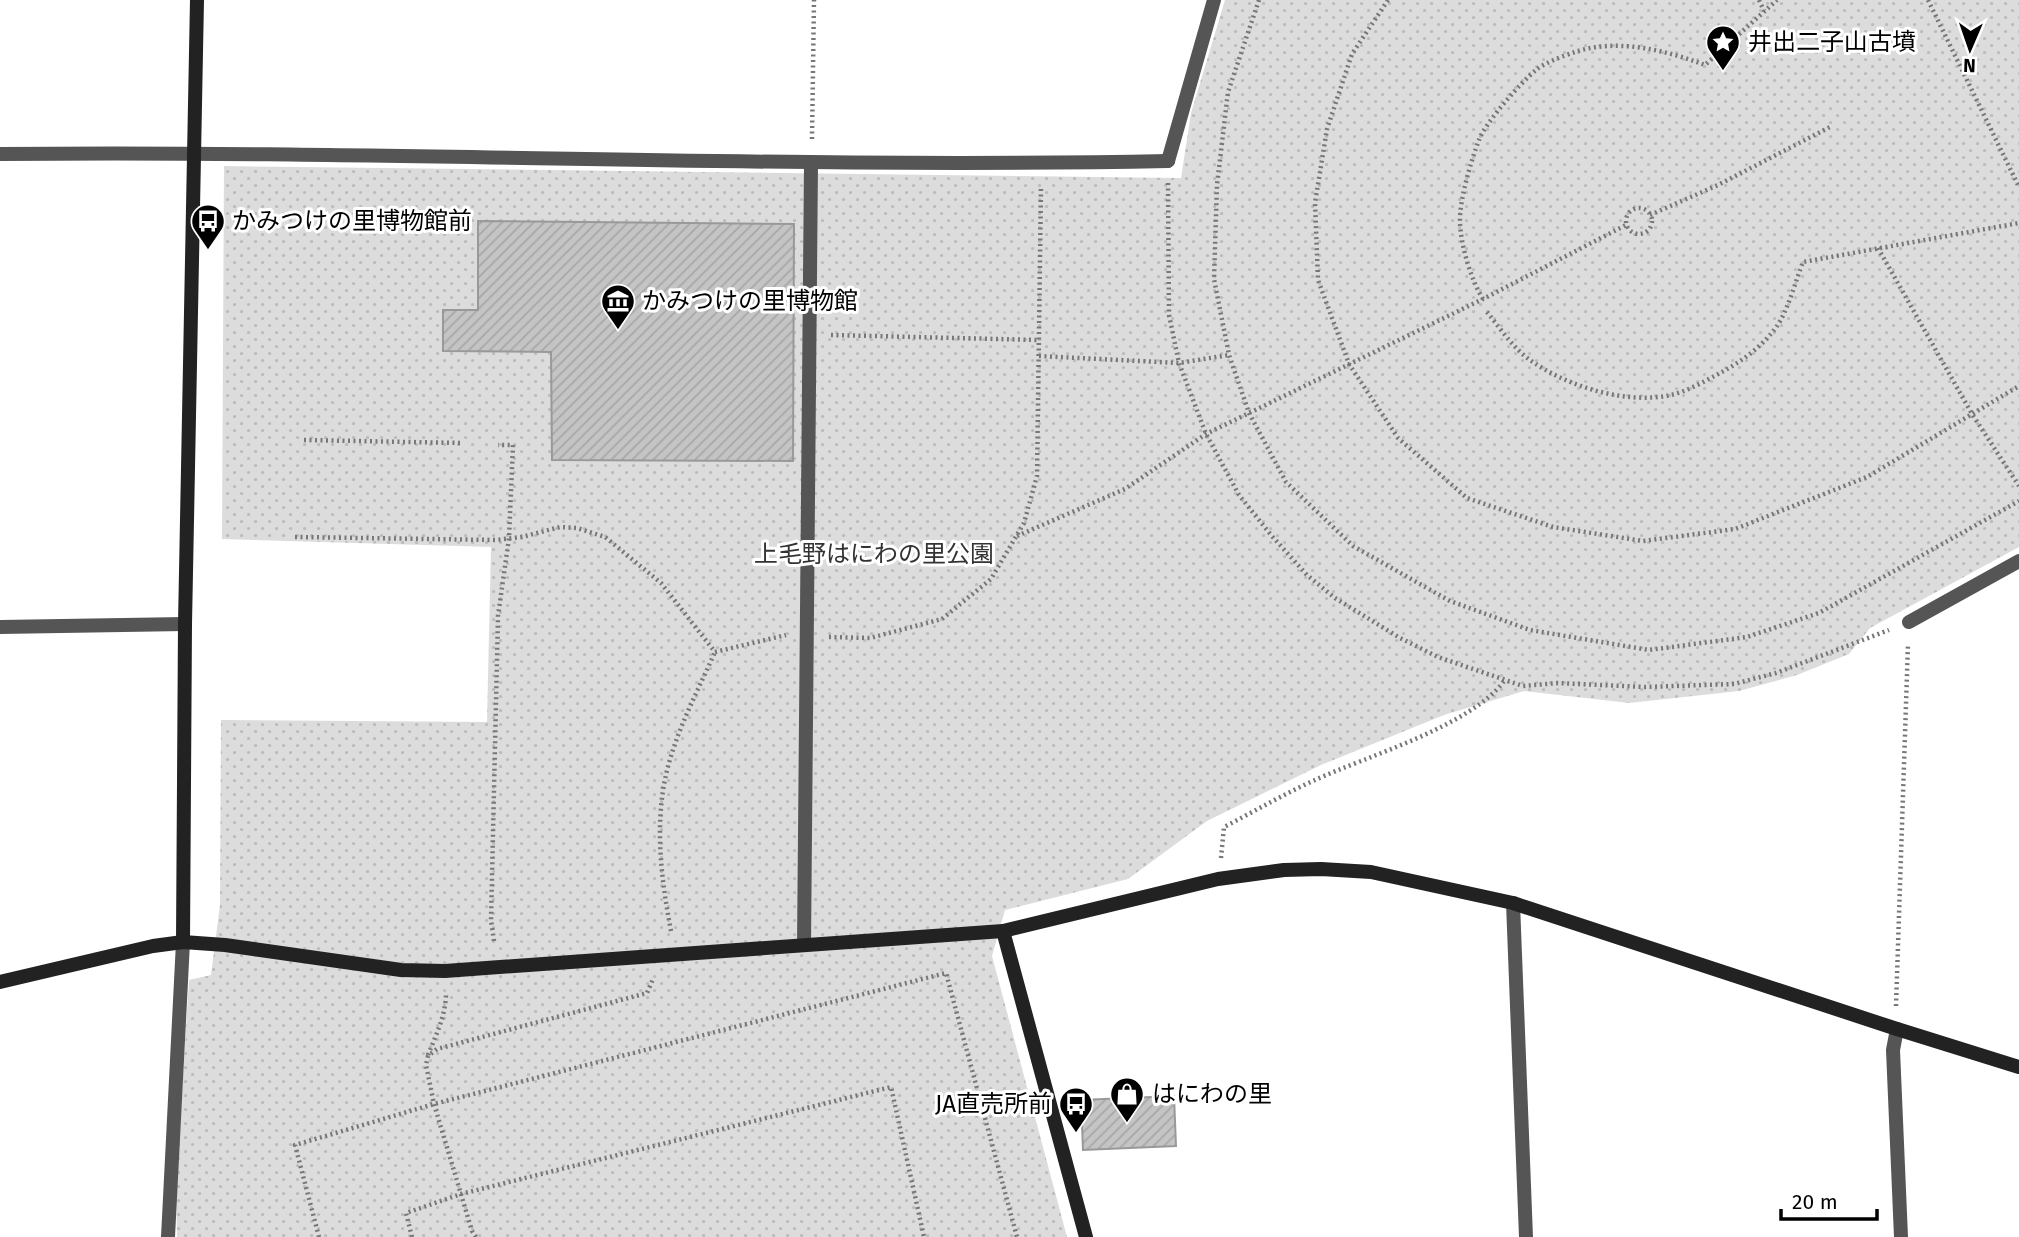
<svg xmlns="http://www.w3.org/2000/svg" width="2019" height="1237" font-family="'Fira Sans','Noto Sans JP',sans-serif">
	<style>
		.grass { fill: url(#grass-dots) }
		.building { fill: url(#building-hatch); stroke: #999; stroke-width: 2 }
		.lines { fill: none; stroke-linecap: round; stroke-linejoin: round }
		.path { stroke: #777; stroke-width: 4.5; stroke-dasharray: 2 3.5; stroke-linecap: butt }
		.lane { stroke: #555; stroke-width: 14 }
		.street { stroke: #555; stroke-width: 14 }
		.secondary { stroke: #222; stroke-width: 14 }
		.labels { text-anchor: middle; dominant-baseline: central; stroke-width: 6; stroke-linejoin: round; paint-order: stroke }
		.poi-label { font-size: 24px; fill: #000; stroke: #fff; text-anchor: start }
		.park-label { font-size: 24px; fill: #333; stroke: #fff }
	</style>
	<defs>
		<pattern id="grass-dots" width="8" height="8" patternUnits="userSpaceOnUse" patternTransform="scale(1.75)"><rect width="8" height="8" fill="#dcdcdc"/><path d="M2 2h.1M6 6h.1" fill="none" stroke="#bbb" stroke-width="1.8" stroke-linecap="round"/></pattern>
		<pattern id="building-hatch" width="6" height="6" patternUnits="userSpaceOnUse" patternTransform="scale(1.75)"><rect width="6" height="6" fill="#c4c4c4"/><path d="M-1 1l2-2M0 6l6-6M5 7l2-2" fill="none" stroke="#a7a7a7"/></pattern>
	</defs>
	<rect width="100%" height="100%" fill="#fff"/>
	<path class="grass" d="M1225 0H2019V547L1870 628 1849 654 1797 675 1739 691 1629 703 1524 691 1444 715 1321 765 1207 821 1128 879 1005 910 992 956 1067 1237H177L176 1191 189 980 211 975 220 905 221 720 487 722 491 547 222 539 224 166 1181 178 1191 113Z"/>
	<g class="building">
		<path d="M478 221 794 224 793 461 552 460 551 352 443 351V310H478Z"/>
		<path d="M1174 1096 1176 1146 1083 1150 1081 1100Z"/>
	</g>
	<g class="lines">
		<g class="path">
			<path d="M1259 0 1228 92 1217 185 1214 279 1229 355 1249 413 1286 482 1353 546 1450 601 1530 630 1649 650 1747 637 1819 613 2019 501"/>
			<path d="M1388 0 1352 54 1327 129 1315 203 1318 280 1349 364 1398 438 1467 498 1553 527 1643 541 1735 529 1867 477 2019 386"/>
			<path d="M1759 0 1764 11"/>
			<path d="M1928 0 2019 187"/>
			<path d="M812 139 814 0"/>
			<path d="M1168 183 1169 315 1179 363 1206 434 1239 495 1271 535 1307 575 1335 598 1400 638 1438 657 1523 686 1558 683 1645 687 1734 684 1776 673 1889 630"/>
			<circle cx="1639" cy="221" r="13"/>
			<path d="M1650 215 1718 185 1830 127"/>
			<path d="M1878 248 1972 414 2019 486"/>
			<path d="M1483 299C1471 280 1461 246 1460 223 1459 201 1471 161 1479 140 1485 123 1522 81 1536 70 1546 62 1563 56 1575 52 1617 38 1665 50 1705 65L1777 0"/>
			<path d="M1487 312C1500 328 1513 348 1530 360 1566 386 1626 405 1671 395 1688 391 1705 381 1720 373 1741 362 1763 346 1777 326 1788 310 1796 280 1803 262L2019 223"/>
			<path d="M831 335 1039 340"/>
			<path d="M1039 356 1179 363 1229 355"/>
			<path d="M304 440 462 443"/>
			<path d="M1017 536 1125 489 1206 434 1483 299 1626 225"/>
			<path d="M295 537 496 540 522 537 560 527 577 528 605 537 661 583 715 652"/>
			<path d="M829 637 870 638 942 619 991 579 1024 523 1037 476 1041 186"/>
			<path d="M715 652 786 635"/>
			<path d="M1221 858 1224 827C1255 811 1284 794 1315 780 1367 756 1471 726 1504 681"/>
			<path d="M671 931C660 873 653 813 671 756 682 720 700 686 715 652"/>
			<path d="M494 941 491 920 498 616 509 538 513 445H498"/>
			<path d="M1896 1006 1908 644"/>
			<path d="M428 1055C436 1035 446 1015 446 993"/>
			<path d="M319 1237 295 1145 434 1104 946 973 1017 1237"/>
			<path d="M412 1237 406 1213 461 1194 891 1087 924 1237"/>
			<path d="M476 1237 472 1231 434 1104 426 1065 428 1056 437 1049 647 993 653 979"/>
		</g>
		<g class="lane">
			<path d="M1168 161 1214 0"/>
			<path d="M1909 622 2019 561"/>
			<path d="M168 1237 183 942"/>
		</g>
		<g class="street">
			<path d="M0 154C389 150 779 169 1168 161"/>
			<path d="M0 627 185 624"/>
			<path d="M1513 903 1526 1237"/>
			<path d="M804 945 811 163"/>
			<path d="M1897 1029 1893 1050 1901 1237"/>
		</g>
		<g class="secondary">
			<path d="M1003 931 1086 1237"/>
			<path d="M183 942 185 624 197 0"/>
			<path d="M0 982 153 946 183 942 225 945 401 970 445 971 1003 931 1218 879 1284 870 1321 869 1371 872 1513 903 1897 1029 2019 1067"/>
		</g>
	</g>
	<defs>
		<g id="sight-pin" transform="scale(1.75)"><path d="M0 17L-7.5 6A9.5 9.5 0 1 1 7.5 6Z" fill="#000" stroke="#fff"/><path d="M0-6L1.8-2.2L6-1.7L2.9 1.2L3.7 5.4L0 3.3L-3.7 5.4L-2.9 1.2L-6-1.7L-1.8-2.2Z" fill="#fff"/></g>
		<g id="bus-pin" transform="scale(1.75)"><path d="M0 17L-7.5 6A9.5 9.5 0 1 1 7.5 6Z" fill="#000" stroke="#fff"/><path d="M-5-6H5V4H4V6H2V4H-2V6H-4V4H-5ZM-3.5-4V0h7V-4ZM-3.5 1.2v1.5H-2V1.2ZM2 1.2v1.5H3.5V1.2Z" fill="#fff"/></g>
		<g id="museum-pin" transform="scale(1.75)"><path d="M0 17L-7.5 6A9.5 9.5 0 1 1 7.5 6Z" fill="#000" stroke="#fff"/><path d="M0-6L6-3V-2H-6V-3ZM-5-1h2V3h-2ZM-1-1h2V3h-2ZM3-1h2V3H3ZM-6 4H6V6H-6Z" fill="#fff"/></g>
		<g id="shop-pin" transform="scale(1.75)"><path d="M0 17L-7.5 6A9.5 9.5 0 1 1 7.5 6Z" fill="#000" stroke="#fff"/><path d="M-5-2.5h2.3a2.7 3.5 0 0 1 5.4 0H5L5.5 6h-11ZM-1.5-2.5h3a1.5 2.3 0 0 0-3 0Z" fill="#fff"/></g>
	</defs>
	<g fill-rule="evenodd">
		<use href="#sight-pin" x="1723" y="42"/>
		<use href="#bus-pin" x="208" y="221"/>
		<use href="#museum-pin" x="618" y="301"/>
		<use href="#shop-pin" x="1127" y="1094"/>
		<use href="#bus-pin" x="1076" y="1104"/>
	</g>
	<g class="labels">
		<g class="poi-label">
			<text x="1748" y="42">井出二子山古墳</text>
			<text x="232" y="221">かみつけの里博物館前</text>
			<text x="642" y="301">かみつけの里博物館</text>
			<text x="1152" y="1094">はにわの里</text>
			<text x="1052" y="1104" text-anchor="end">JA直売所前</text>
		</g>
		<g class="park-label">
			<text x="874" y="554">上毛野はにわの里公園</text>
		</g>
	</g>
	<g transform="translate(1970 49) rotate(182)" stroke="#ffffff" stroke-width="5" paint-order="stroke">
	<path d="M0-5L12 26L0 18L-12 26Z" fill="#000000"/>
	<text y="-10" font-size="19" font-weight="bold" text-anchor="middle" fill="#000000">N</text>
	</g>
	<path d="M1781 1209v10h96v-10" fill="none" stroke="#000000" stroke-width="3.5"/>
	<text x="1792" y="1209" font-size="21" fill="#000000" stroke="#ffffff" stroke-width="5" paint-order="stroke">20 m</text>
</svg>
